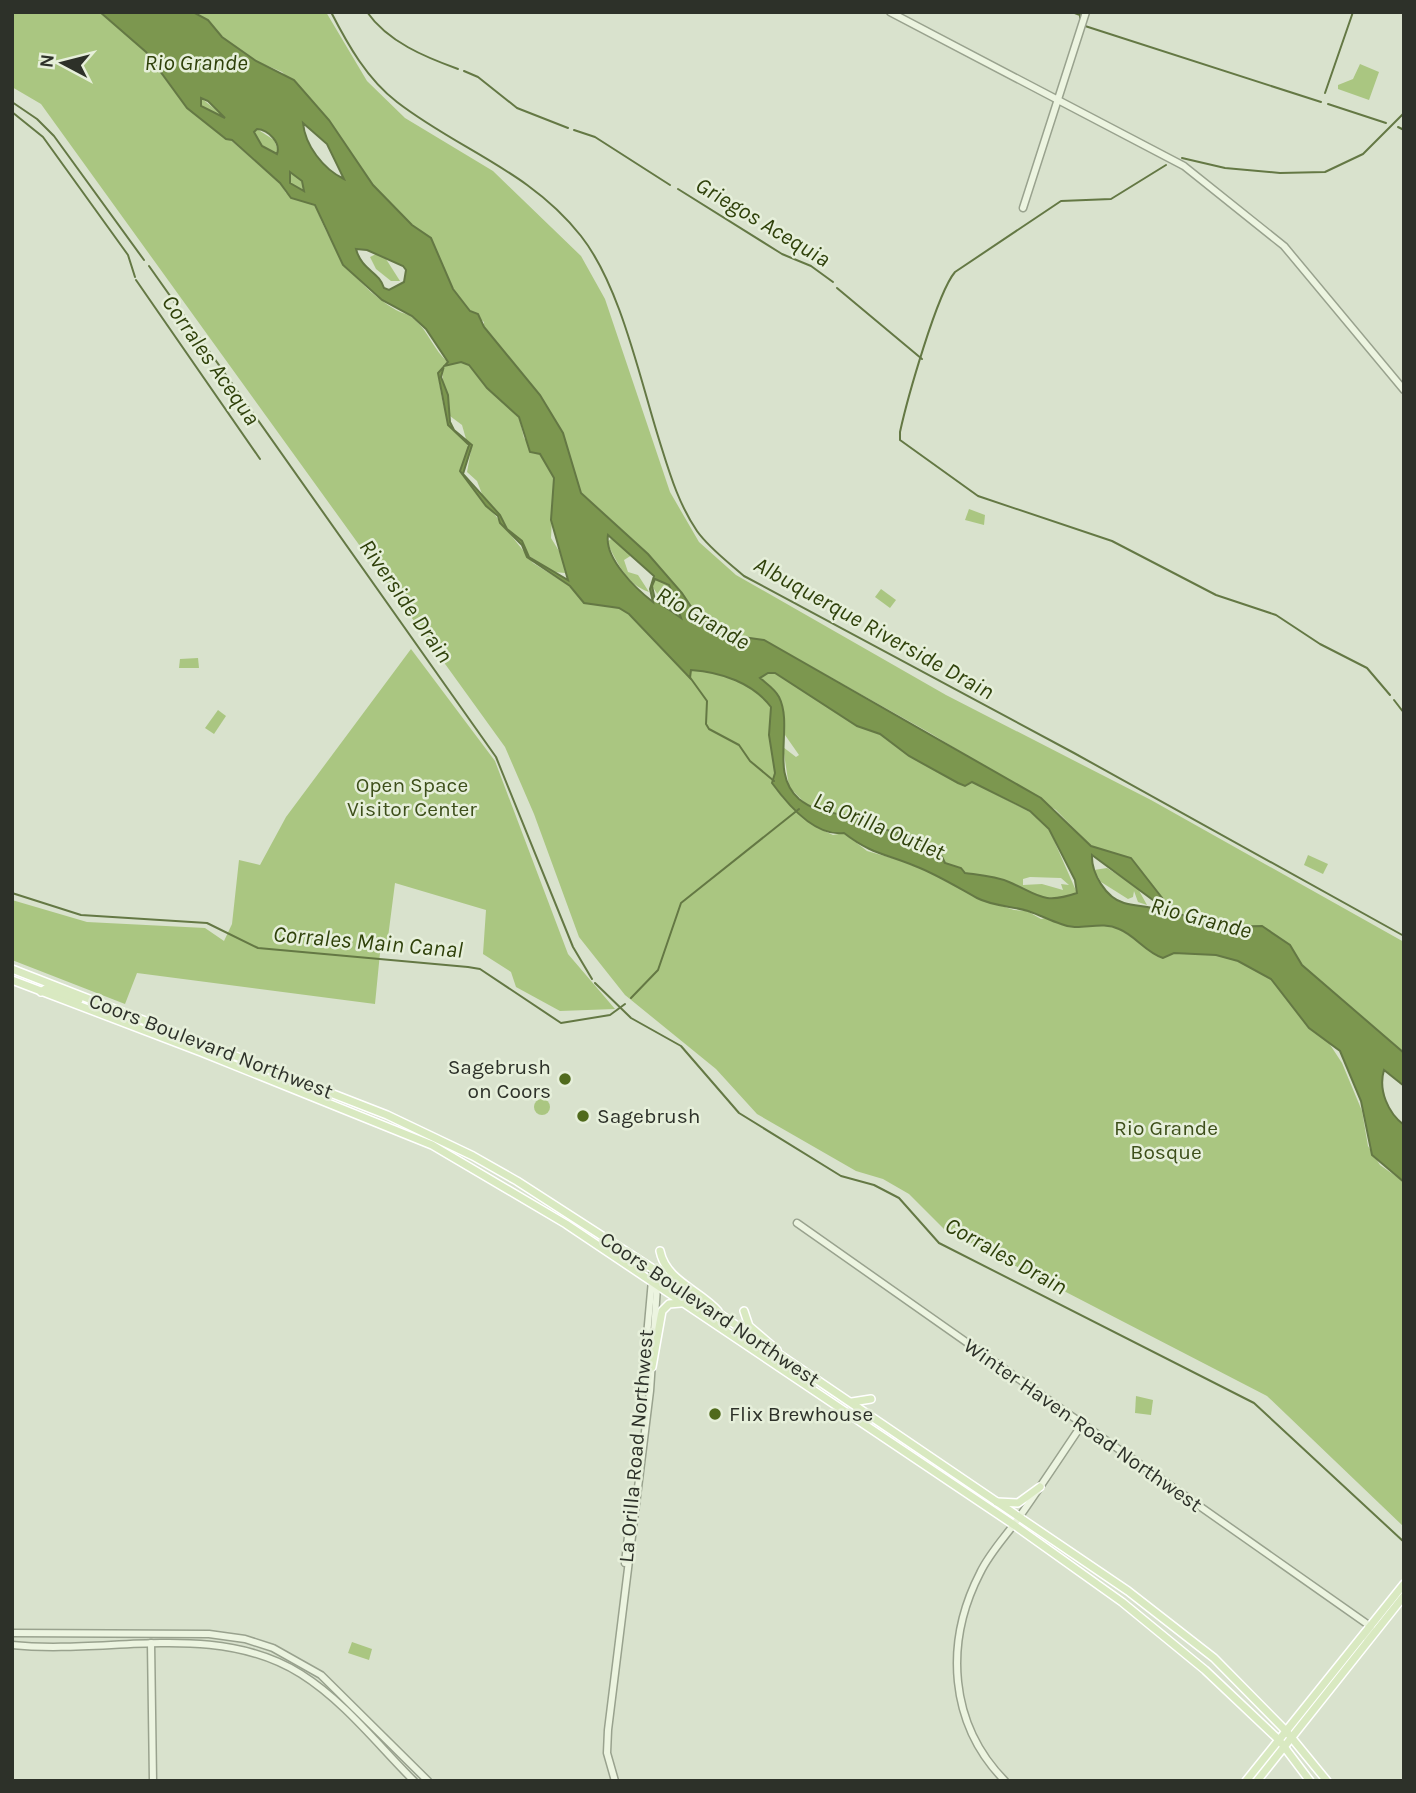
<svg xmlns="http://www.w3.org/2000/svg" width="1416" height="1793" font-family="Karla,sans-serif">
	<style>
		.green { fill: #aac681; fill-rule: evenodd }
		.water { fill: #7c974f; stroke: #647844; stroke-width: 2; fill-rule: evenodd }
		.lines { fill: none; stroke-linecap: round; stroke-linejoin: round }
		.stream { stroke: #647844; stroke-width: 2 }
		.secondary-casing { stroke: #99a28e; stroke-width: 9 }
		.primary-casing { stroke: #fff; stroke-width: 10 }
		.secondary { stroke: #ecf4e0; stroke-width: 6 }
		.primary { stroke: #d9e9c1; stroke-width: 7 }
		.poi-dot { fill: #506a1c; stroke: #e6efda; stroke-width: 2.5 }
		.labels { text-anchor: middle; dominant-baseline: central; stroke-width: 5; stroke-linejoin: round; paint-order: stroke }
		.park-label { font-size: 21px; fill: #3d4f1a; stroke: #e6efda }
		.street-label { font-size: 21px; fill: #2d3129; stroke: #e6efda }
		.poi-label { font-size: 21px; fill: #2d3129; stroke: #e6efda; text-anchor: start }
		.water-label { font-size: 23px; font-style: italic; fill: #2f410a; stroke: #e6efda }
	</style>
	<rect width="100%" height="100%" fill="#d9e2cd"/>
	<g class="green">
		<path d="M12 12 104 14 146 52 173 90 280 183 286 193 315 205C331 248 355 286 396 310 403 314 410 314 415 320 429 332 434 351 448 362L438 373C441 395 445 431 466 439L462 425 450 416C448 401 439 379 444 366L460 362 469 365 487 388 519 417 524 438 540 454 554 478 551 538 564 559 565 573 554 572 529 556 522 541 507 529 500 515 484 499 477 481 467 472 472 445 466 440 469 450 460 471 533 563 570 586 584 603 619 608 629 614 690 677 691 670C720 672 752 683 771 707L769 735 782 797 818 828 833 835 844 833 867 851 913 864 978 898 1014 910 1027 911 1041 919 1050 917 1071 927 1102 924 1119 929 1134 939 1174 953 1216 955 1238 961 1271 979 1309 1028 1327 1040 1342 1063 1362 1111 1368 1146 1380 1165 1404 1182V1527L1267 1396 944 1229 909 1194 883 1179 856 1171 757 1114 716 1069 625 995 579 937 534 814 505 747 41 104 12 87Z"/>
		<path d="M193 12H326L367 81 405 118 493 171 581 256 605 299 670 492 699 542 736 575 946 695 1151 800 1404 942V1053L1301 965 1290 945 1239 924 1216 927 1197 923 1170 908 1131 858 1091 846 1056 810 930 733 764 640 714 633 700 620 682 593 648 554 581 493 484 327V322L470 311 453 289 431 238 412 225 373 185 329 120 282 72 256 61 222 37 208 20Z"/>
		<path d="M1360 64 1379 72 1369 100 1338 89V85L1353 79Z"/>
		<path d="M201 98 226 118 201 106Z"/>
		<path d="M257 129 274 140 278 150 277 155 262 146 254 132Z"/>
		<path d="M290 171 302 181 305 192 289 183Z"/>
		<path d="M376 254 386 259 400 281H391L376 269 370 257Z"/>
		<path d="M969 509 985 515 984 525 965 520Z"/>
		<path d="M611 539 619 542 632 555 624 560 628 572 638 575 649 592C627 585 616 561 607 542Z"/>
		<path d="M656 579 669 584 681 618 668 610 652 586Z"/>
		<path d="M881 589 896 600 890 608 875 597Z"/>
		<path d="M411 649 495 761 568 954 615 1009 560 1011 516 987 511 972 483 954 486 910 395 883 386 953H380L375 1004 137 973 125 1004 12 960V900L87 922 205 928 224 941 232 924 239 860 260 865 286 817Z"/>
		<path d="M198 658 199 668H179L180 659Z"/>
		<path d="M768 673H775L857 726 880 733 909 756 958 783 965 786 972 782 1030 812 1049 829 1077 893C1042 904 1038 894 1008 882 995 876 979 875 964 873L961 868 945 863 907 834 880 829 856 817 823 813 808 806 789 787 783 747 796 757 799 755 785 735 780 699 760 678ZM1030 877 1061 878 1069 885 1061 884 1063 890 1042 884 1023 885V879Z"/>
		<path d="M218 710 226 716 214 734 205 728Z"/>
		<path d="M1308 855 1328 864 1323 874 1304 865Z"/>
		<path d="M1107 868 1137 887 1147 905 1138 902 1134 891 1133 897 1128 899 1101 882 1094 870Z"/>
		<circle cx="542" cy="1107" r="8"/>
		<path d="M1136 1396 1153 1400 1151 1415 1135 1413Z"/>
		<path d="M352 1642 372 1649 369 1660 348 1653Z"/>
	</g>
	<path class="water" d="M100 12H193L208 20 222 37 256 61 294 80 329 120 373 185 412 225 431 238 453 289 470 311 478 314 484 327 540 395 563 433 581 493 648 554 682 593 700 620 714 633 764 640 1041 798 1091 846 1131 858 1170 908 1197 923 1216 927 1262 926 1290 945 1302 965 1404 1053V1086L1384 1070C1378 1090 1388 1113 1404 1125V1182L1372 1155 1361 1101 1340 1051 1309 1028 1271 979 1238 961 1216 955 1174 953 1163 958C1145 952 1136 936 1119 929 1100 920 1079 932 1061 924 1049 920 1040 915 1028 911 1012 906 992 906 977 898 957 887 936 874 915 866 886 854 871 854 844 833 815 837 788 805 772 783L775 773 769 735 771 707C753 683 721 672 691 670L690 678 629 614 619 608 584 603 570 586 527 557 522 545 500 523 498 516 486 506 460 471 469 445 448 425 438 373 448 362 426 329 412 316 382 300 343 265 315 205 291 198 280 183 232 140 226 139 187 108 146 52ZM201 98 208 101 225 118 201 106ZM303 123 327 144 344 179C323 169 305 145 303 123ZM257 129C269 130 281 143 277 154L262 146 254 132ZM290 172 302 181 304 191 290 183ZM356 249 367 250 403 266 406 270 404 282 389 290 384 288C379 271 362 271 356 249ZM461 362 469 365 487 388 519 417 530 452 540 454 554 478 551 520 568 580 529 557 522 541 507 529 500 515 463 474 472 445 454 430 450 422 448 395 441 377 444 366ZM608 535 654 576 650 589 653 602C636 589 604 558 608 535ZM655 579 669 585 681 618 655 600 652 586ZM768 673H775L857 726 880 734 909 756 958 783 965 786 972 782 1030 811 1049 829 1075 880 1077 893C1042 905 1038 894 1009 882 995 876 979 875 965 873L961 868 945 863C934 836 908 836 883 829 873 826 864 819 853 817 833 812 816 813 799 799 769 773 794 727 779 697 775 689 767 684 760 678ZM1092 855 1161 906 1157 909C1146 906 1134 906 1124 903 1106 898 1091 873 1092 855Z"/>
	<g class="lines">
		<g class="stream">
			<path d="M331 12C348 45 367 79 397 102 459 150 530 171 581 236 622 288 641 385 662 449 671 478 680 506 697 531 709 548 728 562 744 576L1074 753 1404 936"/>
			<path d="M367 12C388 42 425 57 458 69"/>
			<path d="M1072 12 1080 15V20"/>
			<path d="M1085 26 1321 102"/>
			<path d="M464 71 478 77 517 108 568 128"/>
			<path d="M1325 93 1353 12"/>
			<path d="M12 102 37 119 54 136 144 260"/>
			<path d="M1328 104 1386 123"/>
			<path d="M12 112 43 137 128 255 135 277"/>
			<path d="M1398 127 1404 130"/>
			<path d="M574 130 595 137 670 185"/>
			<path d="M1182 158 1225 168 1280 173 1325 172 1363 154 1404 113"/>
			<path d="M1166 165 1111 199 1061 201 955 272C937 293 907 400 900 432V440L978 496 1112 541 1216 595 1276 615 1320 644 1367 668 1390 695"/>
			<path d="M678 189 782 254 811 266 833 282"/>
			<path d="M149 266 496 757 573 947 592 979"/>
			<path d="M136 280 260 459"/>
			<path d="M837 288 922 359"/>
			<path d="M689 676 707 701 706 724 709 729 739 745 750 761 774 781"/>
			<path d="M1394 700 1404 713"/>
			<path d="M12 893 81 915 207 923 258 948 468 967 480 969 561 1023 610 1015 625 1004"/>
			<path d="M595 983 631 1018 681 1046 739 1113 841 1176 874 1185 899 1198 939 1243 1254 1403 1404 1542"/>
			<path d="M631 998 658 970 681 903 799 809"/>
		</g>
		<g class="secondary-casing">
			<g id="secondary">
				<path d="M890 12 1184 166 1284 246 1404 390"/>
				<path d="M1023 208 1086 12"/>
				<path d="M797 1223 1370 1626 1372 1631 1366 1638"/>
				<path d="M647 1382 645 1358 653 1269"/>
				<path d="M625 1563 632 1501"/>
				<path d="M12 1633 209 1634 245 1639 273 1648 321 1675 428 1781"/>
				<path d="M151 1643 153 1781"/>
				<path d="M12 1645C108 1655 215 1620 301 1674 344 1701 378 1745 414 1781"/>
				<path d="M615 1781 607 1753 608 1730 650 1391 658 1272"/>
				<path d="M1005 1781C949 1724 944 1643 980 1573 990 1552 1007 1535 1020 1516 1041 1486 1062 1454 1083 1423"/>
			</g>
		</g>
		<g class="primary-casing">
			<g id="primary">
				<path d="M12 969 387 1115 473 1156 517 1181 658 1272 1128 1591 1214 1658 1286 1731 1327 1781"/>
				<path d="M12 980 201 1052 432 1145 566 1224 1014 1525 1122 1602 1205 1670 1279 1740 1310 1781"/>
				<path d="M41 992 47 988 79 1000"/>
				<path d="M660 1251C666 1281 700 1290 718 1311"/>
				<path d="M744 1311 749 1326 777 1350"/>
				<path d="M652 1367 662 1311 669 1304 681 1303"/>
				<path d="M852 1402 871 1399"/>
				<path d="M997 1502 1018 1503 1040 1487"/>
				<path d="M1246 1781 1404 1584"/>
				<path d="M1257 1781 1404 1596"/>
			</g>
		</g>
		<use href="#secondary" class="secondary"/>
		<use href="#primary" class="primary"/>
	</g>
	<g class="poi-dot">
		<circle cx="565" cy="1079" r="7"/>
		<circle cx="583" cy="1116" r="7"/>
		<circle cx="715" cy="1414" r="7"/>
	</g>
	<g class="labels">
		<g class="park-label">
			<text x="412" y="785">Open Space<tspan x="412" dy="24">Visitor Center</tspan></text>
			<text x="1166" y="1128">Rio Grande<tspan x="1166" dy="24">Bosque</tspan></text>
		</g>
		<g class="street-label">
			<text transform="translate(211 1046) rotate(21)">Coors Boulevard Northwest</text>
			<text transform="translate(710 1309) rotate(34)">Coors Boulevard Northwest</text>
			<text transform="translate(1083 1425) rotate(35)">Winter Haven Road Northwest</text>
			<text transform="translate(636 1446) rotate(-85)">La Orilla Road Northwest</text>
		</g>
		<g class="poi-label">
			<text x="551" y="1067" text-anchor="end">Sagebrush<tspan x="551" dy="24">on Coors</tspan></text>
			<text x="597" y="1116">Sagebrush</text>
			<text x="729" y="1414">Flix Brewhouse</text>
		</g>
		<g class="water-label">
			<text x="196" y="62">Rio Grande</text>
			<text transform="translate(763 222) rotate(31)">Griegos Acequia</text>
			<text transform="translate(211 360) rotate(55)">Corrales Acequa</text>
			<text transform="translate(406 601) rotate(55)">Riverside Drain</text>
			<text transform="translate(703 618) rotate(30)">Rio Grande</text>
			<text transform="translate(874 628) rotate(29)">Albuquerque Riverside Drain</text>
			<text transform="translate(879 826) rotate(23)">La Orilla Outlet</text>
			<text transform="translate(1201 918) rotate(15)">Rio Grande</text>
			<text transform="translate(368 942) rotate(5)">Corrales Main Canal</text>
			<text transform="translate(1006 1256) rotate(29)">Corrales Drain</text>
		</g>
	</g>
	<rect width="1416" height="1793" fill="none" stroke="#2d3129" stroke-width="28"/>
	<g transform="translate(63 63) rotate(277)" stroke="#e6efda" stroke-width="5" paint-order="stroke">
	<path d="M0-5L12 26L0 18L-12 26Z" fill="#2d3129"/>
	<text y="-10" font-size="19" font-weight="bold" text-anchor="middle" fill="#2d3129">N</text>
	</g>
</svg>
